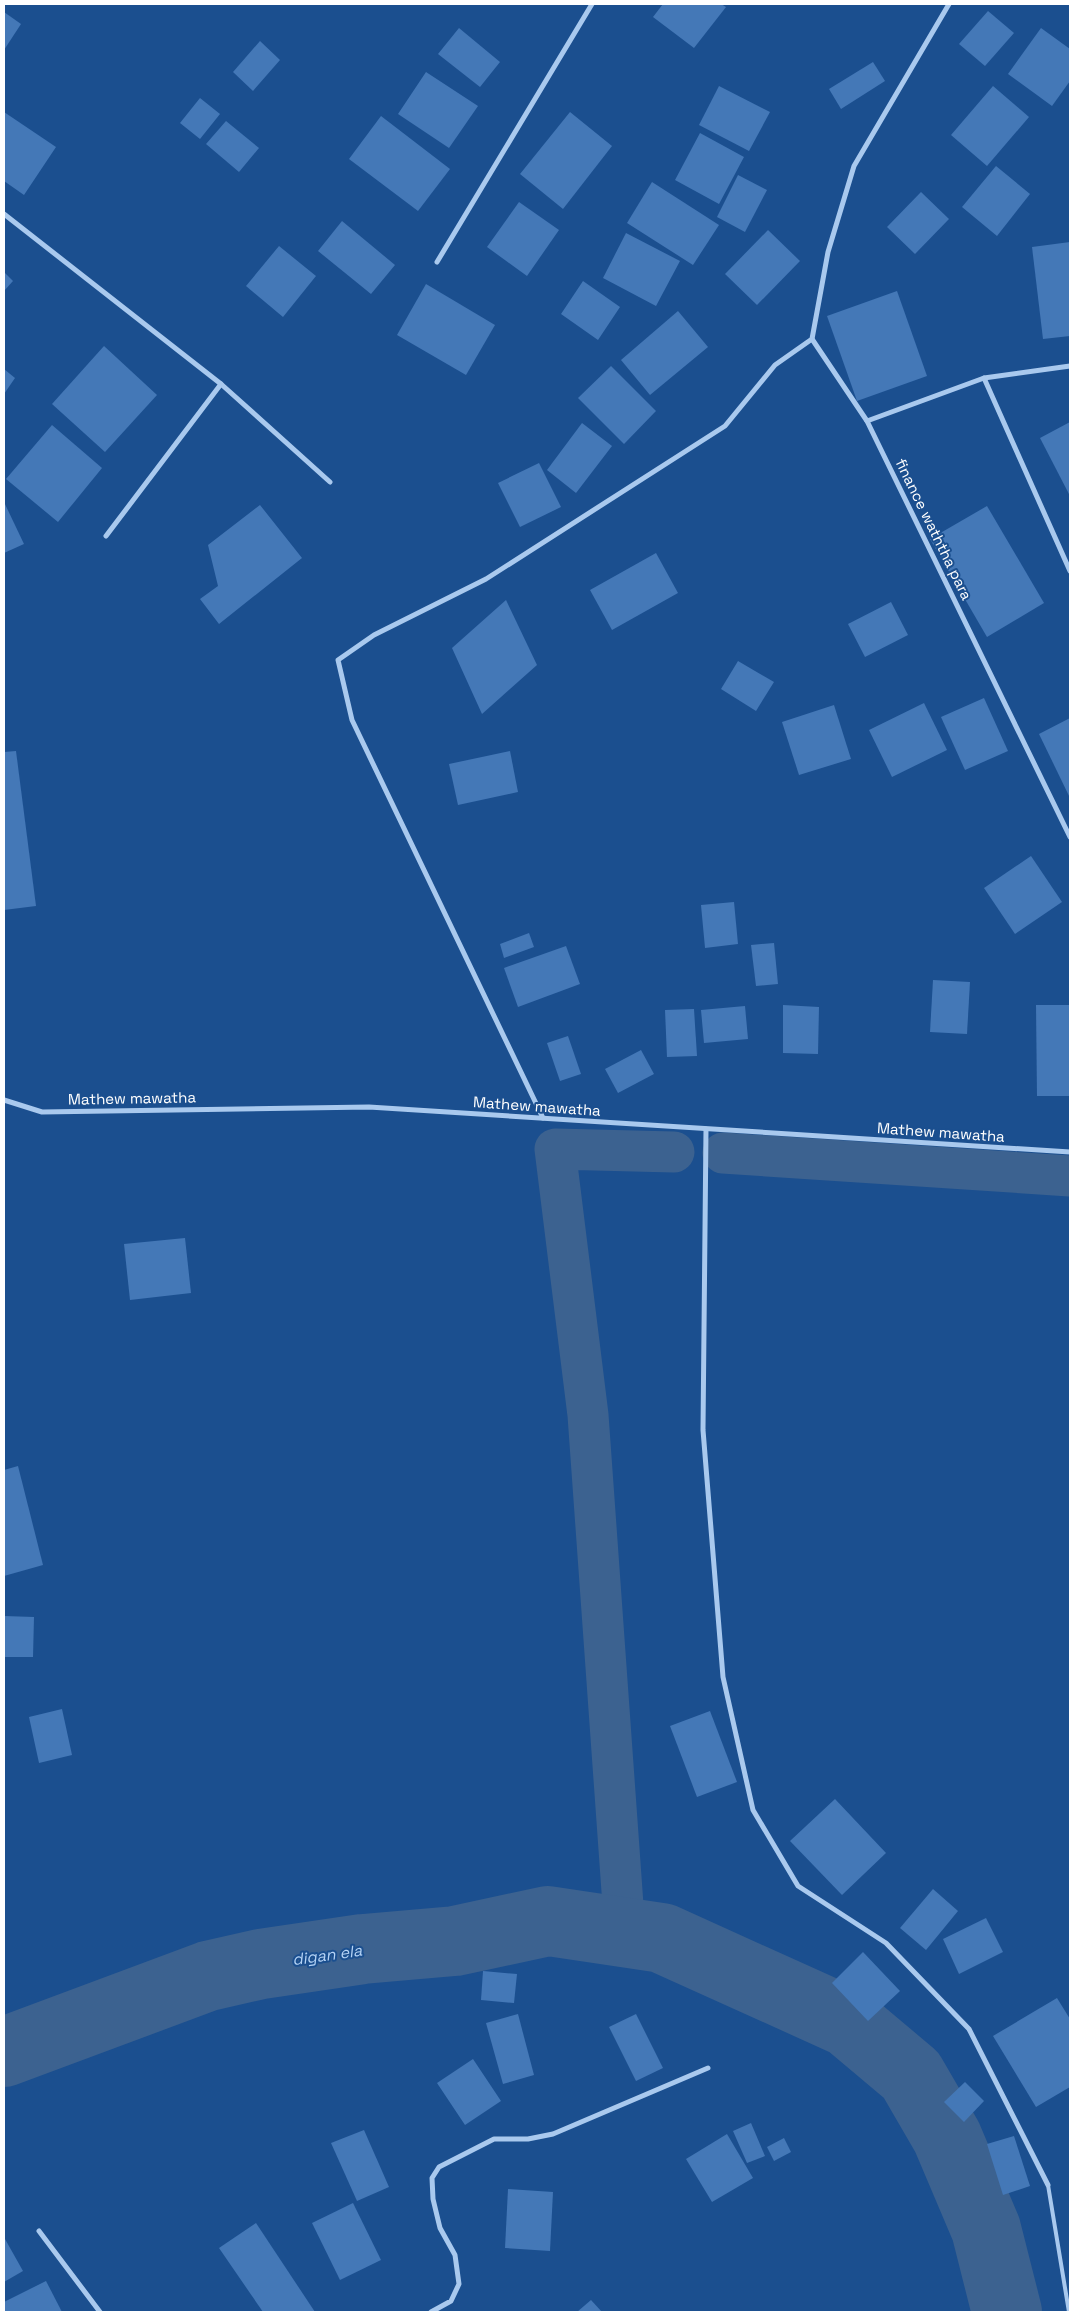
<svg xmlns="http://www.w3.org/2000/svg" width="1074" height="2316" font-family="'Space Grotesk',sans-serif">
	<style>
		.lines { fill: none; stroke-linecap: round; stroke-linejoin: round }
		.canal { stroke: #3c6290; stroke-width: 41 }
		.river { stroke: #3c6290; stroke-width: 70 }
		.building { fill: #4478b7 }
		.service { stroke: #a9c9ee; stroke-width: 4 }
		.minor { stroke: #a9c9ee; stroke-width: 5 }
		.labels { text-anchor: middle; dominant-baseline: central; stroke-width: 4; stroke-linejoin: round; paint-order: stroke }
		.street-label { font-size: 15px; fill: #fff; stroke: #1b4f8f }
		.water-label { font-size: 16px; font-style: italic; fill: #b5d3f5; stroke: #1b4f8f }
	</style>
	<rect width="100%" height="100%" fill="#1b4f8f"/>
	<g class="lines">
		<g class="canal">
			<path d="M723 1153 1070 1176"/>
			<path d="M625 1933 588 1415 555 1149 674 1152"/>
		</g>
		<path class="river" d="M4 2052 208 1976 261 1964 363 1949 455 1941 548 1921 662 1938 848 2022 911 2075 947 2137 986 2229 1007 2312"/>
	</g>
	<g class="building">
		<path d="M663 4H721L726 7 694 48 653 17Z"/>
		<path d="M988 11 1014 33 985 66 959 44Z"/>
		<path d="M4 12 21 24 4 50Z"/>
		<path d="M459 28 500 62 480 87 438 54Z"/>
		<path d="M1041 28 1070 49V81L1052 106 1008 74Z"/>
		<path d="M260 41 280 60 253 91 233 72Z"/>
		<path d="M873 62 885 81 841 109 829 89Z"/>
		<path d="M426 72 478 106 449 148 398 114Z"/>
		<path d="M719 86 770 112 749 151 699 125Z"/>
		<path d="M993 86 1029 117 987 166 951 135Z"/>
		<path d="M200 98 220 114 200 139 180 123Z"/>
		<path d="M4 112 56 147 24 195 4 181Z"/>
		<path d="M570 112 612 146 563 209 520 174Z"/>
		<path d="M381 116 450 169 418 211 349 159Z"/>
		<path d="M226 121 259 148 239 172 206 144Z"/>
		<path d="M700 133 744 157 719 204 675 180Z"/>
		<path d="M996 166 1030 194 997 236 962 207Z"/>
		<path d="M738 175 767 190 745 232 717 217Z"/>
		<path d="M652 182 719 225 693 265 627 223Z"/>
		<path d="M921 192 949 219 915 254 887 227Z"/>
		<path d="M519 202 559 230 527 276 487 247Z"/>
		<path d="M342 221 395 265 371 294 318 251Z"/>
		<path d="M768 230 800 261 757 305 725 274Z"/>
		<path d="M626 233 680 261 656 306 603 278Z"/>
		<path d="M1070 242V336L1043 339 1032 247Z"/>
		<path d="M279 246 316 276 283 317 246 286Z"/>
		<path d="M4 272 13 281 4 291Z"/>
		<path d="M583 281 620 307 598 340 561 314Z"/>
		<path d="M426 284 495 325 466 375 397 335Z"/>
		<path d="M897 291 927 376 857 401 827 316Z"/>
		<path d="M678 311 708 347 650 395 621 360Z"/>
		<path d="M104 346 157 395 105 452 52 404Z"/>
		<path d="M611 366 656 411 624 444 578 398Z"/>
		<path d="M4 369 15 378 4 394Z"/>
		<path d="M1070 422V496L1040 438Z"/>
		<path d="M582 423 612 446 576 493 547 470Z"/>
		<path d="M52 425 102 468 58 522 6 479Z"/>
		<path d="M539 463 561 507 520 527 498 483Z"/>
		<path d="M4 502 24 544 4 553Z"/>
		<path d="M260 505 302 558 219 624 200 599 218 586 208 545Z"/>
		<path d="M987 506 1044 603 987 637 930 539Z"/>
		<path d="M656 553 678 593 612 630 590 590Z"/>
		<path d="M506 600 537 665 482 714 452 648Z"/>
		<path d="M891 602 908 635 865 657 848 624Z"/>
		<path d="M738 661 774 682 756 711 721 689Z"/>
		<path d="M984 698 1008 751 965 770 941 717Z"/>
		<path d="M924 703 947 750 892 777 869 730Z"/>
		<path d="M834 705 851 759 799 775 782 722Z"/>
		<path d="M1070 718V798L1039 734Z"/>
		<path d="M16 751 36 906 4 910V752Z"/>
		<path d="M510 751 518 792 458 805 449 764Z"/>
		<path d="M1031 856 1062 902 1015 934 984 888Z"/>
		<path d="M734 902 738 944 705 948 701 905Z"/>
		<path d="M529 933 534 947 504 958 500 944Z"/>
		<path d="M774 943 778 984 756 986 751 945Z"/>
		<path d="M566 946 580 984 518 1007 504 968Z"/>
		<path d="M933 980 970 982 967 1034 930 1032Z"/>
		<path d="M783 1005 819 1007 818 1054 783 1053Z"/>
		<path d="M1036 1005H1070V1096H1037Z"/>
		<path d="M745 1006 748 1039 704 1043 701 1010Z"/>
		<path d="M694 1009 697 1056 667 1057 665 1010Z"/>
		<path d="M568 1036 581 1074 560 1081 547 1043Z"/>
		<path d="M641 1050 654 1074 618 1093 605 1069Z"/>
		<path d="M185 1238 191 1293 130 1300 124 1244Z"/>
		<path d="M18 1466 43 1565 4 1576V1470Z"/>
		<path d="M4 1616 34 1617 33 1657H4Z"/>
		<path d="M62 1709 72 1755 39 1763 29 1717Z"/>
		<path d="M710 1711 737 1782 697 1797 670 1726Z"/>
		<path d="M835 1799 886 1853 842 1895 790 1841Z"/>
		<path d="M933 1889 958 1911 926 1950 900 1928Z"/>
		<path d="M986 1918 1003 1952 959 1974 943 1939Z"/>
		<path d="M863 1952 900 1991 868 2021 832 1983Z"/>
		<path d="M483 1971 517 1974 514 2003 481 2000Z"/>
		<path d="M1057 1998 1070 2019V2087L1036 2107 993 2036Z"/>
		<path d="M518 2014 534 2075 503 2084 486 2023Z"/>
		<path d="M636 2014 663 2068 636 2081 609 2027Z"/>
		<path d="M473 2059 501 2101 465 2125 437 2083Z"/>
		<path d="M965 2082 984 2101 964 2122 944 2102Z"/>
		<path d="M751 2123 765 2156 747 2163 733 2131Z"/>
		<path d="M364 2130 389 2187 357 2201 331 2143Z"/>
		<path d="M727 2134 753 2178 712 2202 686 2159Z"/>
		<path d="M1014 2136 1030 2186 1003 2195 987 2144Z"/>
		<path d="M784 2138 791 2152 774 2161 767 2147Z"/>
		<path d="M508 2189 553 2192 550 2251 505 2248Z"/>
		<path d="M353 2203 381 2260 340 2280 312 2223Z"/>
		<path d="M256 2223 315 2312H263L219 2248Z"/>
		<path d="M5 2239 23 2271 4 2282V2240Z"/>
		<path d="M46 2281 62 2312H4V2302Z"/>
		<path d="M591 2300 602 2312H577Z"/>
	</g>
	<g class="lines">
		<path class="service" d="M1048 2185 1069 2312"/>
		<g class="minor">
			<path d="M4 214 221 384 330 482"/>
			<path d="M437 262 592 4"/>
			<path d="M812 339 867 421 1070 837"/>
			<path d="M984 378 1070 571"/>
			<path d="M867 421 984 378 1070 366"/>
			<path d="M106 536 221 384"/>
			<path d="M4 1100 42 1112 369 1107 1070 1152"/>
			<path d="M543 1118 352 720 338 660 374 635 486 579 725 426 775 365 812 339 828 252 854 166 949 4"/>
			<path d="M706 1129 703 1430 723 1677 753 1810 798 1886 886 1943 969 2029 1048 2185"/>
			<path d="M39 2231 100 2312"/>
			<path d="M431 2312 451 2301 459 2284 455 2255 440 2228 433 2199 432 2178 439 2167 494 2139H528L553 2134 708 2068"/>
		</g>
	</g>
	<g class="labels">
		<g class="street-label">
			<text transform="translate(934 529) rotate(64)">finance waththa para</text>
			<text transform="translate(132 1098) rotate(-1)">Mathew mawatha</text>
			<text transform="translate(537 1106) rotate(4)">Mathew mawatha</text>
			<text transform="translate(941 1132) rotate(4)">Mathew mawatha</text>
		</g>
		<g class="water-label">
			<text transform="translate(327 1955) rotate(-8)">digan ela</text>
		</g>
	</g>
	<rect width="1074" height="2316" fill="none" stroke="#ffffff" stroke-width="10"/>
</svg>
